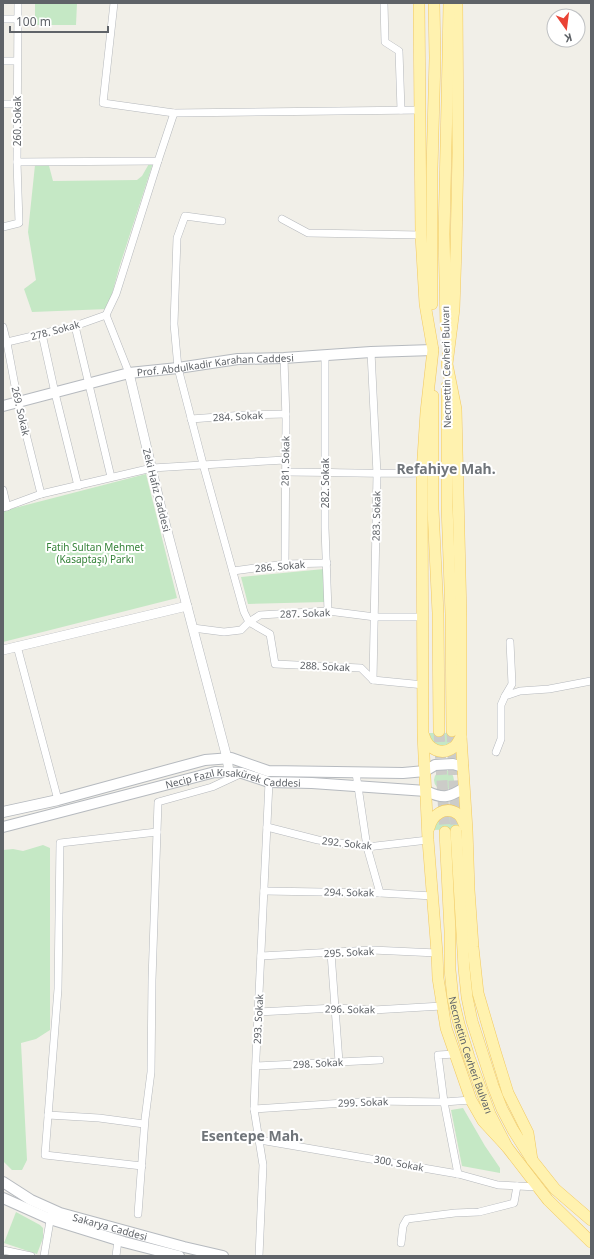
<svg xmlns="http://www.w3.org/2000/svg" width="594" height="1259" font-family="'Noto Sans',sans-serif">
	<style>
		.green { fill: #c5e8c5 }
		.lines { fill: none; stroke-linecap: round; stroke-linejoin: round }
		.primary-tunnel { stroke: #ccccc8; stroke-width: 11; stroke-dasharray: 11 5.5; stroke-linecap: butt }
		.minor-casing { stroke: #b5b8bc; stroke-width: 8 }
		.tertiary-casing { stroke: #b5b8bc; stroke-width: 10 }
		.secondary-casing { stroke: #b6babf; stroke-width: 12 }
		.primary-casing { stroke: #f2c960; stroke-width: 12 }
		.minor { stroke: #fff; stroke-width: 7 }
		.tertiary { stroke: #fff; stroke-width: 9 }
		.secondary { stroke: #fff; stroke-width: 10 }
		.primary { stroke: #fff2af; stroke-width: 11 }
		.labels { text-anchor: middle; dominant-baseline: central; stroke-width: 4; stroke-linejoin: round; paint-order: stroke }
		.street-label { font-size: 10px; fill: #5f6368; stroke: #fff }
		.park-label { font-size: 10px; fill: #348238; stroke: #fff }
		.district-label { font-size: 14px; font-weight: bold; fill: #70757a; stroke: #fff }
	</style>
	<rect width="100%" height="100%" fill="#f1efe8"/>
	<g class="green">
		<path d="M35 3H77L76 25H35Z"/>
		<path d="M48 162 53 181 137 180 142 176 150 162 153 163 119 268 108 309 32 312 24 289 36 280 28 232 35 165Z"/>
		<path d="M146 474 177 598 3 642V511Z"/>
		<path d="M324 569 325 602 248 604 241 577Z"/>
		<path d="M429 733H457L454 741 444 747 433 744Z"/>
		<circle cx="444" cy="780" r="10"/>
		<path d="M446 814 457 819 461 829 433 830 435 823Z"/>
		<path d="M43 845 50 848V1030L36 1039 21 1043 27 1160 22 1170H12L3 1161V850L13 849 23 851Z"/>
		<path d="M463 1108 485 1146 500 1168V1173L462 1166 451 1110Z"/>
		<path d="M16 1212 40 1225 43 1228V1238L37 1254 4 1243Z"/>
	</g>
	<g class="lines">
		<g class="primary-tunnel">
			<path d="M439 731 445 832"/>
			<path d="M452 731 456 831"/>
		</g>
		<g class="minor-casing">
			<g id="minor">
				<path d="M114 3 103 103 174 113 421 110"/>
				<path d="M384 3 385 42 399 51 401 110"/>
				<path d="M3 19H17"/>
				<path d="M3 61H17"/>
				<path d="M3 104H17"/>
				<path d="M17 162 158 161 174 113"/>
				<path d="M282 219 308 233 421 235"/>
				<path d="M222 221 185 216 177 238 174 324 178 368 203 464 244 612 249 622 270 634 275 664 361 668 373 680 424 685"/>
				<path d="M3 227 19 223 17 162 18 3"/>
				<path d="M75 326 111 477"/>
				<path d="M3 327 7 343 18 402 41 494"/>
				<path d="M42 334 55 393 78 486"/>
				<path d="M3 343 75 326 106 315"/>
				<path d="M371 352 377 474 373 680"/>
				<path d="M325 355V528L328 611"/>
				<path d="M284 358 286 420 285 564"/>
				<path d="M129 373 106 315 116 294 158 161"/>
				<path d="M191 419 244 415 286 414"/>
				<path d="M285 472C331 472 376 474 422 473"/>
				<path d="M3 490 7 507"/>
				<path d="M3 508 41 494 152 468 285 460"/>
				<path d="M233 571 285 564 327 563"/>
				<path d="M193 628 224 632 241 630 249 622 260 615 328 611 375 617H423"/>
				<path d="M17 646 58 800"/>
				<path d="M505 696 512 684 510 642"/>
				<path d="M496 752 501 739V705L505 696 520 691 549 689 591 681"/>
				<path d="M356 773 367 847 380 893"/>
				<path d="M267 827 318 840 367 847 428 840"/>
				<path d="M264 891 380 893 433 896"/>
				<path d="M331 953 339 1062"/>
				<path d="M261 956 372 950 437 953"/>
				<path d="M258 1012 335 1008 373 1010 442 1006"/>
				<path d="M455 1054 438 1055 444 1102 458 1174"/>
				<path d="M256 1066 380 1060"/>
				<path d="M254 1109 374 1101 444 1102 471 1100"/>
				<path d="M48 1115 99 1118 144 1124"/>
				<path d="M260 1140 458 1174 498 1185 537 1187"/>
				<path d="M142 1166 45 1155 58 989 60 843 157 832"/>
				<path d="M138 1214 145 1119 151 1072 152 980 158 802 212 787 240 774"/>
				<path d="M401 1243 403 1226 407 1219 455 1213 479 1212 514 1203 517 1186"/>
				<path d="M3 1250 31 1256"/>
				<path d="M44 1256 51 1215"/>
				<path d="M116 1256 118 1240"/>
				<path d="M259 1256 263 1165 254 1109 256 1057 269 782"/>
			</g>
		</g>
		<g class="tertiary-casing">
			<g id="tertiary">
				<path d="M129 373 160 504 227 758 229 772"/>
				<path d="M3 650 187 606"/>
			</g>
		</g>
		<g class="secondary-casing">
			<g id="secondary">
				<path id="s1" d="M3 406 129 373 178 368 238 359 284 358 371 352 433 350"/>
				<path d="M3 812 58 800 205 760 231 758 268 771 403 773 425 771 435 765 453 764 463 767"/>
				<path id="s2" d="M3 827 215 772 242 773 269 782 312 783 426 791C443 799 448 798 464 788"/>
				<path id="s3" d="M3 1182 31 1200 60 1213 184 1247 223 1256"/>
				<path d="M3 1198 50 1219 124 1242 179 1256"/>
			</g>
		</g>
		<g class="primary-casing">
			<g id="primary">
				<path d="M419 3 421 235 425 304 433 350 426 412 422 473 423 734 428 840 437 953 438 978 446 1028 471 1100 483 1121 507 1147"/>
				<path d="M457 3 458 153 456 248 454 309 447 364 456 409 461 617V737L467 830 469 890 473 947 478 993 495 1051 508 1093 528 1133 532 1160"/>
				<path d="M432 304V169L435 58 434 3"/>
				<path d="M446 327 444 234 448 58 449 3"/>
				<path d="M447 386V506L451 614 452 731"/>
				<path d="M433 396V509L438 613 439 731"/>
				<path d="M424 736C428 750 442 756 454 747 457 745 459 740 461 737"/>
				<path d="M429 828C432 815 445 805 458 814 462 817 463 822 465 826"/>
				<path d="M456 831 464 968 467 997 472 1021 493 1086 502 1109 513 1130 532 1160 555 1189 591 1220"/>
				<path id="s4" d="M445 832 450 931V970L453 999 459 1024 469 1057 490 1114 507 1147 548 1200 591 1242"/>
			</g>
		</g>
		<use href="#minor" class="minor"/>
		<use href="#tertiary" class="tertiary"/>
		<use href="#secondary" class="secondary"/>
		<use href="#primary" class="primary"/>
	</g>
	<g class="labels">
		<g class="street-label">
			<text transform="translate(17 121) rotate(-90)">260. Sokak</text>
			<text transform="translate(55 330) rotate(-15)">278. Sokak</text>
			<text stroke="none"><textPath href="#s1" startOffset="217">Prof. Abdulkadir Karahan Caddesi</textPath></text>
			<text transform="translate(446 367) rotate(-91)">Necmettin Cevheri Bulvarı</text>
			<text transform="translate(21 411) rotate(77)">269. Sokak</text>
			<text transform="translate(238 416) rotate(-3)">284. Sokak</text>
			<text transform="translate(285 461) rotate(-89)">281. Sokak</text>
			<text transform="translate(325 483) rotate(-90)">282. Sokak</text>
			<text transform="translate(157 490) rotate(76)">Zeki Hafız Caddesi</text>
			<text transform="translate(376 516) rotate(-89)">283. Sokak</text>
			<text transform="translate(280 566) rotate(-5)">286. Sokak</text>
			<text transform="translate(305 613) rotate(-2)">287. Sokak</text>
			<text transform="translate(325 666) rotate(3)">288. Sokak</text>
			<text stroke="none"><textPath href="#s2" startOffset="237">Necip Fazıl Kısakürek Caddesi</textPath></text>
			<text transform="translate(347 843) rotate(6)">292. Sokak</text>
			<text transform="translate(349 892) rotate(1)">294. Sokak</text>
			<text transform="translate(349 952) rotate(-3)">295. Sokak</text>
			<text transform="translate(350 1009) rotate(1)">296. Sokak</text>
			<text transform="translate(258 1019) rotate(-87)">293. Sokak</text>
			<text stroke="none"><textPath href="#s4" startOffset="226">Necmettin Cevheri Bulvarı</textPath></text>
			<text transform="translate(318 1063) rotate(-3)">298. Sokak</text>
			<text transform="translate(363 1102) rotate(-2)">299. Sokak</text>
			<text transform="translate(399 1163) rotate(10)">300. Sokak</text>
			<text stroke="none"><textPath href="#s3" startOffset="117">Sakarya Caddesi</textPath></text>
		</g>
		<g class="park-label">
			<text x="95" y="547">Fatih Sultan Mehmet<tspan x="95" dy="12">(Kasaptaşı) Parkı</tspan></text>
		</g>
		<g class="district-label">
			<text x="446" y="468">Refahiye Mah.</text>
			<text x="252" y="1135">Esentepe Mah.</text>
		</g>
	</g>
	<rect width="594" height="1259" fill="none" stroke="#5f6368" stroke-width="8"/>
	<g transform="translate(566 28) rotate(166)"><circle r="19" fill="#ffffff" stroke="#bfc1c3"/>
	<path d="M0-3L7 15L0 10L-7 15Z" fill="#ea4335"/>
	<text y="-6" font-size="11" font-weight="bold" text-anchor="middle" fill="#5f6368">K</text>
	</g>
	<path d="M10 26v6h98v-6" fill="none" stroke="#5f6368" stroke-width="2"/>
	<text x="16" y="26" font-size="12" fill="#5f6368" stroke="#ffffff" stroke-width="3" paint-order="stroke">100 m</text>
</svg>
